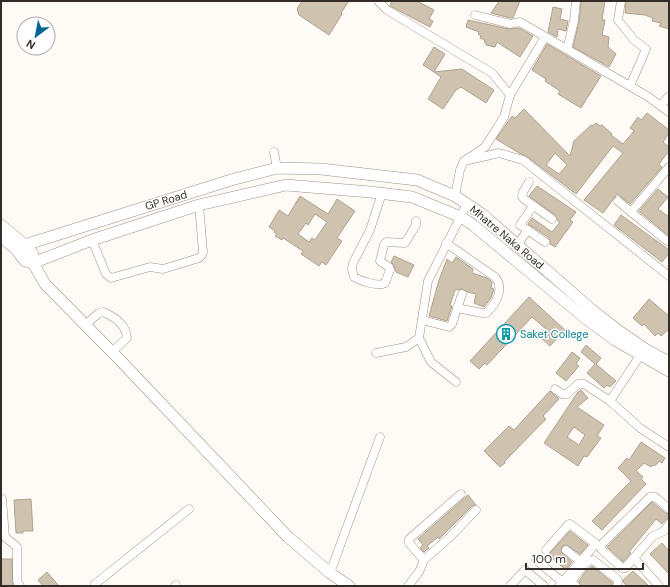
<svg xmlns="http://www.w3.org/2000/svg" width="670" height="587" font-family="'DM Sans',sans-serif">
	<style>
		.building { fill: #cfc3af; stroke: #aea28f; fill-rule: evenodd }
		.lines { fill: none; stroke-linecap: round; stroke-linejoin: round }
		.street-casing { stroke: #a29081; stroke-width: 9 }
		.secondary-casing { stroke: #a29081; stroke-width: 12 }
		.street { stroke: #fff; stroke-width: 8 }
		.secondary { stroke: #fff; stroke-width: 11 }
		.labels { text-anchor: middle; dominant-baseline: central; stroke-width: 3; stroke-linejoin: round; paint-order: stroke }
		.street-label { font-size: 11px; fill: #342d27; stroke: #fff }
		.culture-label { font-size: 11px; fill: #0d838f; stroke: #fff; text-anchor: start }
	</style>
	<rect width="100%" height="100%" fill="#fefbf7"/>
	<g class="building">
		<path d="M302 1H349L341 13 342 14 329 35 299 15 297 9Z"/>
		<path d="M392 1H417L434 10 429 19 433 21 430 27 390 6Z"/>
		<path d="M499 1H520L513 18H510L491 13Z"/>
		<path d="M581 1H605L602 20H605L602 35 609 37 608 47 616 54 609 67 573 47 579 22Z"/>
		<path d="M626 1H669V29L659 26 661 23 652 21 653 18 645 15 625 13Z"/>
		<path d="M553 7 562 9 560 19 568 21 566 31 558 29 557 37 548 32Z"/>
		<path d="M468 20 509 29 519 28 533 36 520 57 497 42 495 47 486 45V43L484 42 485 40 480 38 481 36 478 34 479 32 466 27Z"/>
		<path d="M547 44 601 76 581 108 558 94 560 91 545 81 546 79 532 70Z"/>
		<path d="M434 47 445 54 434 72 423 65Z"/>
		<path d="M462 69 494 90 486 103 461 87 456 90 443 109 428 99 441 77 434 72Z"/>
		<path d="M524 109 570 156 574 141 591 125 593 126 596 123 600 126 602 125 612 134 611 135 623 144 634 131 630 128 638 117 641 120 647 113 669 130V133L663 142 669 147V151L659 164 662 167 630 204 617 194 603 213 584 200 623 153 613 146 576 194 526 156 519 153 496 139 512 116 515 118ZM555 153 567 165 559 174 546 165Z"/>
		<path d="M537 186 576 212 570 220 573 222 555 247 550 244V240L548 237 528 224 532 218 552 232 560 222 557 220 555 215 529 196Z"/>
		<path d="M658 189 668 197 658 209 669 217V236L639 211Z"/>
		<path d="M300 196 328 214 337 199 355 211 337 238 342 241 326 265 322 262 319 266 301 254 303 251 283 238 282 240 275 236 277 234 274 232 275 231 269 227 279 210 288 216ZM315 214 327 222 315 240 312 238 309 242 298 234 306 223 308 225Z"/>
		<path d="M621 215 669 250V253L662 262 614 225Z"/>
		<path d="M394 256 414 265 408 277 396 272 394 265 391 262Z"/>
		<path d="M456 257 473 269 472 273 487 278 491 281 492 283 491 288 494 289 491 298 484 307 474 303 476 294 467 292 463 289 455 290 450 305 452 306 447 321 429 316 439 280 447 259 452 263Z"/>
		<path d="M529 297 565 330 550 346 540 337 547 330 532 317 487 365 485 363 479 369 470 361Z"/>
		<path d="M649 299 669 316V329L661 336 658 333 655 336 644 324 642 326 633 318Z"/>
		<path d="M586 345 601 358 596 364 616 381 610 387 607 385 604 388 587 373 595 364 581 352Z"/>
		<path d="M572 352 580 358 576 364 579 366 566 381 556 373Z"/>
		<path d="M581 390 588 398 577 407 604 425 597 436 601 438 587 457 584 456 578 466 544 443 578 392ZM574 427 585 435 579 445 567 437Z"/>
		<path d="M550 391 559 399 543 416 546 419 504 462 505 463 500 467 484 451 509 426 514 430Z"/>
		<path d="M641 442 665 458 662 463 659 461 657 464 654 466 652 465 651 467 644 463 636 471 643 477 641 479 646 484 602 530 592 521 631 481 618 468 627 458 629 460Z"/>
		<path d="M468 495 476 505 472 506 439 539 438 537 427 546 429 548 424 552 420 548 423 545 418 539Z"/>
		<path d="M31 499 33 531H23V533H16L14 500Z"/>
		<path d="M652 502 665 513 669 514V519H666L662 524 656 519 629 552 631 553 623 562 607 547Z"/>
		<path d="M570 531 588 545 580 554 567 545 562 546 561 552 572 562 566 570 548 555Z"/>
		<path d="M662 543 669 551V574L650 554Z"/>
		<path d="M1 559H12L13 586H1Z"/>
		<path d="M592 566 612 582V586H581L579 581 586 571Z"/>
		<path d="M633 571 649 586H627L623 582V580Z"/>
		<path d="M47 572 59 586H43L38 580Z"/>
	</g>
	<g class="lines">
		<g class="street-casing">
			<g id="street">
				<path d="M378 1 387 10 492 73 510 95 504 117 485 147 464 161 460 170 455 196"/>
				<path d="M621 1 618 20 634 40 646 49 630 86"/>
				<path d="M475 15 510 24 520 22 647 96 669 112"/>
				<path d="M567 49 574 21 576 1"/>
				<path d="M510 95 545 37"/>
				<path d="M661 105 669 96"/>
				<path d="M274 152 277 168"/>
				<path d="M469 160 499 153 523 160 669 276"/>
				<path d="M529 182 523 192 522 196 524 199 552 219"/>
				<path d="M382 193 370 230 353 263 352 269 354 277C361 281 378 287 385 283L390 270 389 267 380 261 384 245 386 242 405 243 416 225V221"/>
				<path d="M618 201 631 212 669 167"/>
				<path d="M533 206 520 225 545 242"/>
				<path d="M631 212 667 241"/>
				<path d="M92 240 106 274 111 278 150 267 163 269 199 258 202 255 203 252 199 205"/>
				<path d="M446 243 495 277C505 289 496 304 486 313H482L457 308"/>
				<path d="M517 245 528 230"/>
				<path d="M422 320 449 327 452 324 462 294"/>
				<path d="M85 325 99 313 103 312C115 317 126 324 127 338L112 352"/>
				<path d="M376 353 406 347 419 338"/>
				<path d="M456 382 431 362 419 338 428 281 467 204"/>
				<path d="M555 389 562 394H567L578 384H584L610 401 640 428 669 447"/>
				<path d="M610 401 643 351"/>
				<path d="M2 499 5 537 17 547V581L20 586"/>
				<path d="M669 509 655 497H650L602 544 601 549 622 568H625L653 536 664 531 669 524"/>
				<path d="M546 550 569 524H570L595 543 594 546 559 586"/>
				<path d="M566 550 581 562"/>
				<path d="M634 558 659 586"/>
				<path d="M424 560 409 543V539L461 494"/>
				<path d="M536 560 566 585"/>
				<path d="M330 573 380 437"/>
				<path d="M96 586 95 584 189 509"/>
				<path d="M175 586 176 585"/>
				<path d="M408 586 419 572 424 560 451 536 476 510"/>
				<path d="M510 586 525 570 544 586"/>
				<path d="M576 586 572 584V581C577 574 585 560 593 560L616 578 618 581 617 586"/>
			</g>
		</g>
		<g class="secondary-casing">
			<g id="secondary">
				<path d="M1 225 25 245 33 254V263L45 284 118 358 288 537 330 573 349 586"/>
				<path d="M1 237 15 248 25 261 33 263"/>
				<path d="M15 248 231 180 277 168 321 169 417 180 455 196 482 214 592 310 619 331 645 349 669 362"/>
				<path d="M33 263 92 240 199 205 286 185 370 192 412 197 461 217 473 225 585 318 615 340 669 371"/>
			</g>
		</g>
		<use href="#street" class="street"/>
		<use href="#secondary" class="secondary"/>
	</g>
	<defs>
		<g id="building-ring" transform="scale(1)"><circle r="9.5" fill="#fff" stroke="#0f9aa8" stroke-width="1.5"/><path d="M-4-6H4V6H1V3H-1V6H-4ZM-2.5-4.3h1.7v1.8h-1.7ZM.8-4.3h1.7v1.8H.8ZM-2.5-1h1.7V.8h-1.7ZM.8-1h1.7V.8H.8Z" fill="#0f9aa8"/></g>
	</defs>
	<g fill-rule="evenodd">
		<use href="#building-ring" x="506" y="334"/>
	</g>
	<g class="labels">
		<g class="street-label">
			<text transform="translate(166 200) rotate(-17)">GP Road</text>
			<text transform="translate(507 237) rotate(40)">Mhatre Naka Road</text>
		</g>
		<g class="culture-label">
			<text x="520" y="334">Saket College</text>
		</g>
	</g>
	<rect width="670" height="587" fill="none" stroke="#342d27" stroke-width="4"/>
	<g transform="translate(36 36) rotate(212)"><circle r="19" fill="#ffffff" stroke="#aeaba9"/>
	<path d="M0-3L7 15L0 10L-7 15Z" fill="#006594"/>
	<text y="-6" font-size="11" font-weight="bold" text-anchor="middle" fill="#342d27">N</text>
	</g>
	<path d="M526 563v6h117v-6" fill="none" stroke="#342d27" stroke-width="2"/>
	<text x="532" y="563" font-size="12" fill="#342d27" stroke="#ffffff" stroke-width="3" paint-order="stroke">100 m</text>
</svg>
